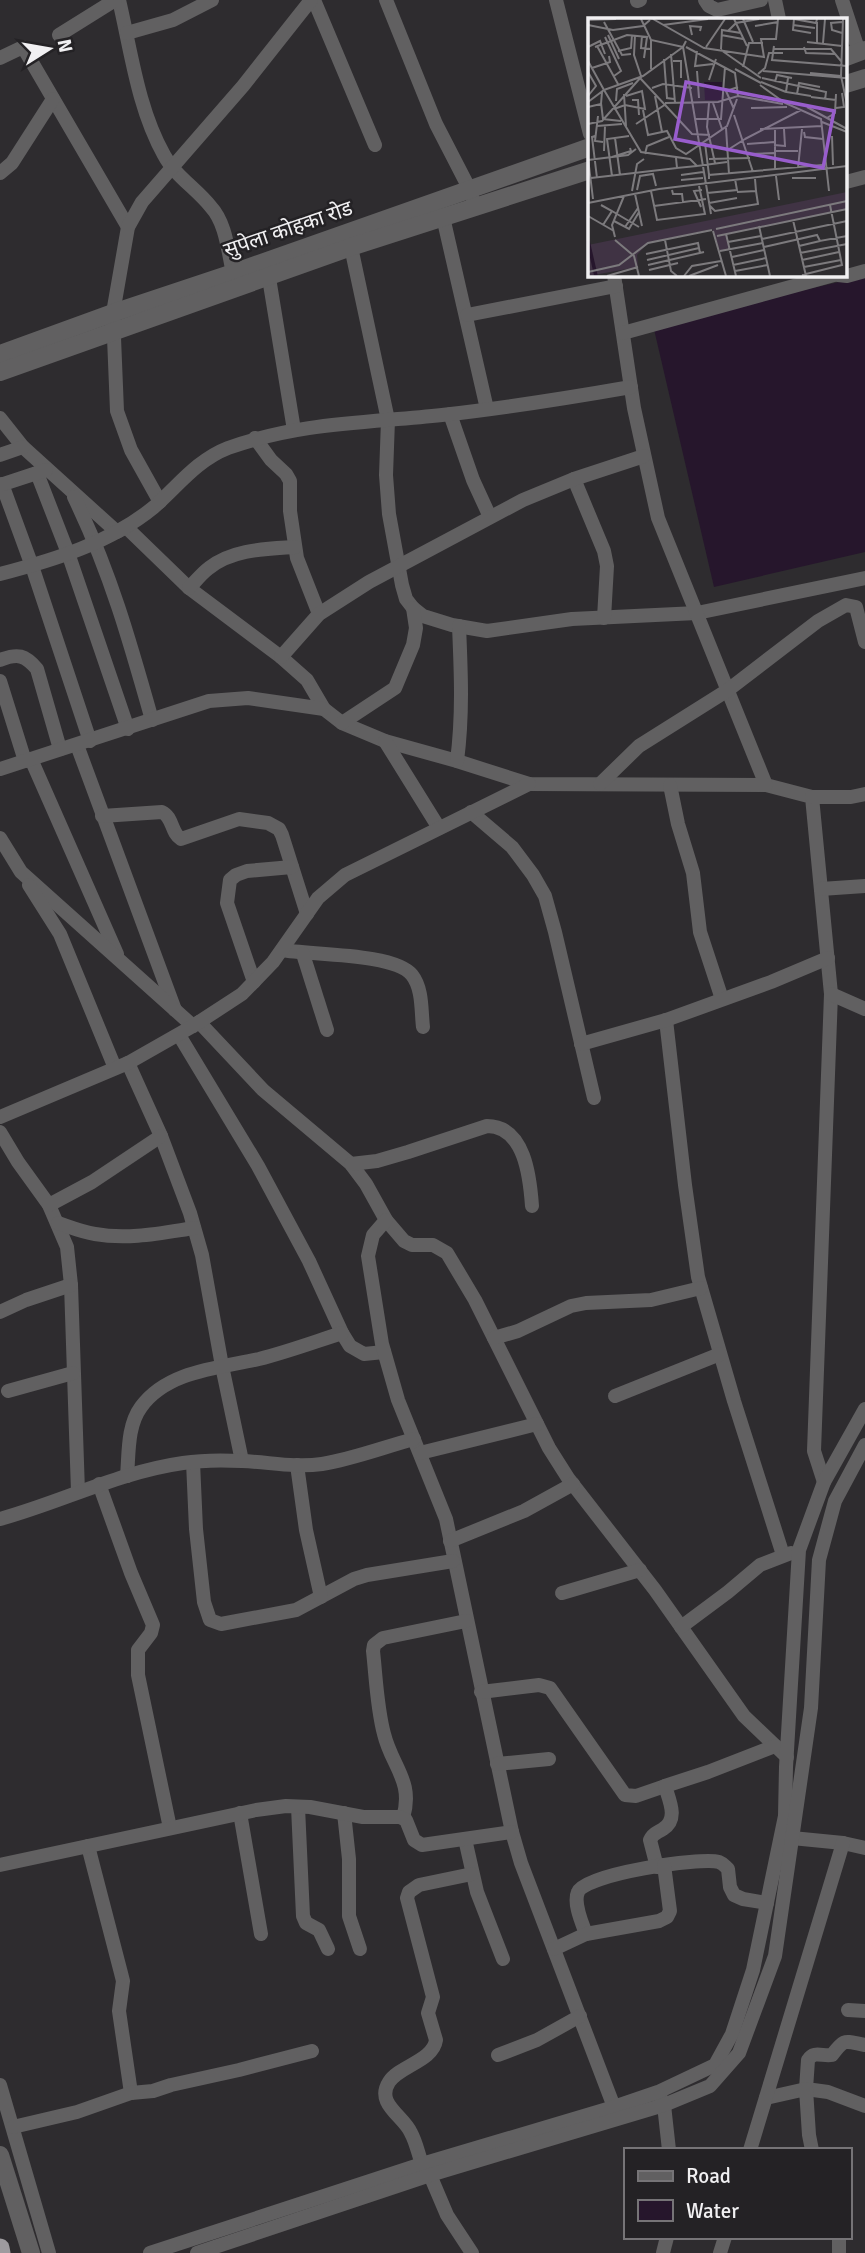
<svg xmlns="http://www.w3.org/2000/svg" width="865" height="2253" font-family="Signika,'Noto Sans Devanagari',sans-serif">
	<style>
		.water { fill: #26162c }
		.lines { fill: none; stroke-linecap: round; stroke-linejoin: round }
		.minor { stroke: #616061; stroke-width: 14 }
		.tertiary { stroke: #616061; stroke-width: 18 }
		.trunk { stroke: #9e9b9f; stroke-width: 19 }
		.labels { text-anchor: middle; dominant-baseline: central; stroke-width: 5; stroke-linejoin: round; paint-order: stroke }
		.street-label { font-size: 21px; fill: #f1f0f2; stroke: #242225 }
		.inset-river { fill: none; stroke: #26162c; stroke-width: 3.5 }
		.inset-road { fill: none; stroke: #7c7a7d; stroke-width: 2 }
		.view { fill: #985dcc; fill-opacity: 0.15; stroke: #985dcc; stroke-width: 3.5 }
		.inset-edge { fill: none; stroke: #f1f0f2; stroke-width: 3.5 }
	</style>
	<rect width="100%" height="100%" fill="#2e2c2f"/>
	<path class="water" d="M865 276V552L714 587 653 325Z"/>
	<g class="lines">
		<g class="minor">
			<path d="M119 0C131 51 138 109 164 155 175 176 197 189 211 207 226 223 228 252 233 273"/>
			<path d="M314 0 375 145"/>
			<path d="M386 0 436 124 469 188 472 197"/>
			<path d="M556 0 590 134"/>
			<path d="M705 0 709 6 717 10 761 0"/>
			<path d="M775 0 779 19"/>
			<path d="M842 0 859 52"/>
			<path d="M637 1 640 0"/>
			<path d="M127 33 173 20 212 0"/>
			<path d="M59 35 115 0"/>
			<path d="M0 58 23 47 128 227"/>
			<path d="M0 173 12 163 53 99"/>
			<path d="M846 182 865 177"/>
			<path d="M443 217 487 409"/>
			<path d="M351 247 388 420 386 475 389 514 402 585 406 599 413 608 423 616 452 625 487 631 572 619 697 613 865 578"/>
			<path d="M614 275 634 408 658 518 766 785 812 797 831 994 814 1451 824 1482"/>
			<path d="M838 275 847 276 865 271"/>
			<path d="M269 278 294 430"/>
			<path d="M467 315 616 286"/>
			<path d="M623 333 834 275"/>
			<path d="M450 414 473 480 490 517"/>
			<path d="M0 418 23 447 117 532 126 527 189 588 281 657 307 680 324 709 342 723 385 741 457 761 529 784 766 785"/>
			<path d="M255 438 271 460 286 474 290 481V511L297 558 319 614"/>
			<path d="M0 455 23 447"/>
			<path d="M37 473 68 553 128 729"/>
			<path d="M574 479 604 551 607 566 604 618"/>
			<path d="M2 484 32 566 90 741"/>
			<path d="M0 485 46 470"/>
			<path d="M74 497C110 571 130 642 152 720"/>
			<path d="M160 502 131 450 117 411 113 313 128 227 142 202 243 86 311 0"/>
			<path d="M0 574C54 560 110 543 154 507 178 486 197 460 228 448 300 422 368 423 442 415 505 408 568 398 631 387"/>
			<path d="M189 588C195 582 201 574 209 568 233 549 266 549 295 547"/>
			<path d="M281 657 319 614 369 582 523 500 574 479 644 456"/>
			<path d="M0 660C18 653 25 655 37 669L60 749"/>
			<path d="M0 681 25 761"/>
			<path d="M342 723 395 688 413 645 416 628 413 608"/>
			<path d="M385 741 439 828"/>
			<path d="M77 745 175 1010"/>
			<path d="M31 759 117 954"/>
			<path d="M457 761C463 715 461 672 459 626"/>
			<path d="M0 769 209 701 248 698 324 709"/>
			<path d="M600 784 639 746 728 690 818 621 846 605 856 607 865 642"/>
			<path d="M670 785 678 824 693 873 700 932 722 999"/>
			<path d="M812 797H851L865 794"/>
			<path d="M471 812 512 847 533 875 545 896 555 932 594 1098"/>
			<path d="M102 816 162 812C173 817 171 833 181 839L239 819 268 823 279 829 282 835 307 914"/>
			<path d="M0 838 21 872 193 1026"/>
			<path d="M29 885 60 934 115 1068"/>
			<path d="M821 889 865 886"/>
			<path d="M282 950C311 955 395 953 412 975 423 989 421 1011 423 1027"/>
			<path d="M303 954 327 1030"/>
			<path d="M254 982 227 903 230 880 236 875 247 871 292 867"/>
			<path d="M831 994 865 1009"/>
			<path d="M666 1020 685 1185 698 1277 734 1401 783 1555"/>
			<path d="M199 1022 263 1090 351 1164 366 1184 386 1220 404 1241 412 1245H433L447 1253 475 1300 549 1448 568 1478 655 1590 744 1716 787 1757"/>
			<path d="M179 1035 258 1166 309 1261 342 1333 350 1346 364 1354 384 1352"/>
			<path d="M581 1044 666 1020 771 982 828 958"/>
			<path d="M128 1063 161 1136 190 1213 202 1255 222 1366 242 1461"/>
			<path d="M0 1117 128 1063 193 1026 242 994 273 962 318 898 345 875 529 784"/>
			<path d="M0 1132 18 1162 49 1205 67 1247 71 1285 78 1492"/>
			<path d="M351 1164 377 1161 408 1152 487 1126C525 1126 530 1178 532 1206"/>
			<path d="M49 1205 92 1182 161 1136"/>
			<path d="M386 1220 373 1235 368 1256 382 1344 398 1400 446 1519 512 1832 521 1863 614 2107"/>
			<path d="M58 1223C70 1227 82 1232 95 1234 128 1240 161 1233 194 1228"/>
			<path d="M0 1312 26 1300 71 1285"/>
			<path d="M494 1338 518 1331 571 1306 586 1303 651 1300 701 1288"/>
			<path d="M8 1391 73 1373"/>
			<path d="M615 1396 720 1354"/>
			<path d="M420 1453 537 1424"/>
			<path d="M193 1462 196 1529 204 1602 210 1620 221 1624 296 1610 354 1579 367 1575 453 1561"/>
			<path d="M297 1465 306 1530 321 1597"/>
			<path d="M127 1476C129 1454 127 1426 141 1407 167 1371 218 1368 259 1359 287 1352 314 1342 342 1333"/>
			<path d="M99 1484 131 1573 153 1625 151 1633 138 1650V1675L170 1828"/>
			<path d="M0 1519C62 1502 119 1472 183 1463 202 1460 223 1460 242 1461 269 1462 295 1468 322 1464 353 1459 384 1447 414 1439"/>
			<path d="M450 1541 524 1511 573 1484"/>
			<path d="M562 1593 640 1570"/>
			<path d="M681 1627 728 1592 760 1565 791 1553"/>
			<path d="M481 1692 539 1685 550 1688 625 1795 636 1796 665 1786"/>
			<path d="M497 1764 549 1759"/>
			<path d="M298 1807 303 1916 306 1923 319 1930 328 1949"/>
			<path d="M240 1813 261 1934"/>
			<path d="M344 1813 349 1859V1916L360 1949"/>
			<path d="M403 1818C414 1781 392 1767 384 1734 377 1708 376 1678 373 1651L374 1645 383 1638 466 1621"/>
			<path d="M792 1838 843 1843 865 1848"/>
			<path d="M465 1839 477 1892 503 1959"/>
			<path d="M88 1846 121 1973 123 1981 119 2011 131 2093"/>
			<path d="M0 1865 256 1810 286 1806 310 1807 363 1817H400L406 1820 414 1840 422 1845 512 1832"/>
			<path d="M657 1867 650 1840C653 1833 657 1833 663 1829 679 1819 669 1800 665 1786L708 1772 775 1746"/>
			<path d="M586 1934C582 1923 573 1903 578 1892 585 1874 700 1857 719 1862 724 1864 724 1865 728 1869L730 1887 734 1895 743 1899 767 1903"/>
			<path d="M554 1949 586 1934 659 1921 667 1917 670 1911 664 1865"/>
			<path d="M848 2010 865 2011"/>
			<path d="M865 2045C844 2041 845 2038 832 2055 823 2057 814 2050 808 2060L806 2089 828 2092 865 2106"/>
			<path d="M498 2055 537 2040 580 2016"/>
			<path d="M0 2085 49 2253"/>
			<path d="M660 2096 664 2105 669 2150"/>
			<path d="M766 2098 806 2089 809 2135 812 2150"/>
			<path d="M13 2127 77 2112 131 2093 153 2091 171 2085 239 2070 312 2051"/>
			<path d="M750 2150 843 1843"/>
			<path d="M422 2164C418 2153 416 2142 411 2133 404 2116 375 2104 389 2082 399 2066 433 2061 436 2040L428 2013 433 1997 407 1898 409 1892 419 1885 472 1874"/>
			<path d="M430 2175 447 2215 472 2253"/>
			<path d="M839 2237V2253"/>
			<path d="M150 2253 422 2164 614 2107 658 2092 715 2065 732 2034 753 1970 785 1816 786 1767 799 1550 824 1482 865 1409"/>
			<path d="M197 2253 430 2175 664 2105 710 2086 739 2053 775 1956 811 1708 819 1560 835 1501 865 1445"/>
			<path d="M663 2253 667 2237"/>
			<path d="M720 2253 725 2237"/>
		</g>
		<g class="tertiary">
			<path d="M846 57 865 50"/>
			<path d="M846 84 865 78"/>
			<path d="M0 354 113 313 233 273 590 147"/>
			<path d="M0 372 351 247 590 170"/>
			<path d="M0 2155 31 2253"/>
		</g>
		<path class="trunk" d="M0 2248 1 2253"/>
	</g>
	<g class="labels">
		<g class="street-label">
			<text transform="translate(288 229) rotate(-19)">सुपेला कोहका रोड</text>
		</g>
	</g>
	<g transform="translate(588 18)">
		<rect width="259" height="259" fill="#2e2c2f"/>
		<path d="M259 174V191L139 216 142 232 132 233 124 211 60 225 49 237 50 249 0 258V227Z" fill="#403344"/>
		<path d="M116 64H134L135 82H117Z" fill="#26162c"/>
		<path class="inset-river" d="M0 223 8 258"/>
		<path class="inset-road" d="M53 1 63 22 95 29M65 1 116 30 176 39 173 21H188L190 1M146 1 159 28M155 1 165 24M206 1 205 12 223 15M206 1 228 5 229 1M255 1 253 58 259 86M0 2 28 1M16 4 34 37 43 36M229 4V27M0 7 25 12 55 8 62 2M75 7 120 1M205 7 227 10M167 8 190 4M140 13 148 5 171 1M254 15 244 12 243 5 254 4M20 17 31 41M47 17 46 37 53 58M104 17 102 8 113 9 112 13M133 17 155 21M54 18 53 30 63 31M17 19 33 53 26 58M63 22V51M98 23 95 29 123 196M219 24 254 28M235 25 237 1M9 28 30 66M186 28 184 42 259 48M0 29 12 23 17 36M7 29 39 17 60 19M98 29 147 55 150 78M118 29 137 1M216 29 218 35 247 36M133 31 134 12 153 15M185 31H243L253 43M133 32 173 60M30 33 43 30 44 17M109 33 107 48 125 46M83 36 87 85M56 40 59 19M76 41 79 80 86 81M0 43 16 72 55 58 95 29M85 43H93V60M155 49 161 25H175M4 50 22 44 21 38M147 51 173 65M109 53 111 80M175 53 259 60M222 55 253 58M170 56 177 50 181 35H195M52 60 104 116 122 117M174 60 238 74 237 82M200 60 198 74 223 78M121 62 128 41M173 64 198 74M187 64 189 57 204 60M172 67 197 85 233 101 241 173M64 70 75 66 104 70M36 76 38 108M209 76 211 65 232 69M0 78 8 68 0 54M67 78 74 114M223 79 248 82M44 82H50L51 97M28 83 29 71 45 65M0 84 16 72 53 134 102 141 109 148 139 144M13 85 15 101 33 103M77 85 130 84 150 78 195 86M121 85 119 109 127 145M125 85 134 111M0 89 13 86 14 74M219 89 259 111M163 90 199 89M248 90 256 89 254 75M26 91 37 87 57 91 54 73 38 78M146 91 138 73 150 69M55 92 60 117 74 114M146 97 165 154M10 98 7 123 15 124M239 100 247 95 248 76M108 101H133L137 49M234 104 259 114M0 106 14 103 54 58M48 106 78 86M9 108 34 106M138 110 141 156M172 111 234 108M187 112V153M74 114 79 113 88 130 98 136 139 108 149 81M216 114 217 119 235 121M7 118 4 119 9 160M244 118 245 147M27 120 32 157M157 121 213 92M117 125 121 157M159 126 186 124M186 127 197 128 196 111M16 133 17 108M138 133 157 121M186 133H210M57 136 59 128 81 119M161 136 186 135M24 139 43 133 42 130M0 140 5 181M88 140 89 150 109 148M121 141 162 140M0 142 40 137 48 131M210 150 214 111M93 157 115 154M24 158 19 121 41 118M188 158 191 182M3 160 89 150M204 160H228M121 161V157L234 147M93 162 115 160M49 172 52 158 65 156 68 168M84 172 85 176H94L95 184M44 173 49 146 56 141M63 173 69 202 117 196 111 168M149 174 168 173 167 161M119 175 149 172 147 161M47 176 54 208M0 185 71 171 259 148M121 185 149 180M13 187 24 193 15 207M66 188 118 181M122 188 127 193 170 186 168 173M113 189 106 173 114 172M24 193 51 209M0 198 26 213M205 202 218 258M26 203 41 211 51 194M171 208 182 258M37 209 50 190M128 211 259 183M125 213 138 258M138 216 148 258M129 218 259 191M27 219 24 207 36 178M174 221 259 203M27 222 46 238 51 258M77 222 83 253 89 258M140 224 173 218M211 228 232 223M176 229 229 217 232 223 259 218M132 233 175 225M212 235 259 226M58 236 110 225 112 235M144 239 176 232M59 242 111 230M214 242 251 234M60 247 116 234M145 247 178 240M216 249 253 242M61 252 90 245M147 253 180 247M0 254 31 247 60 225 124 212M214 257 254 247 242 187M19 258 50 249M96 258 104 248 133 243M101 258 130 247"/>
		<path class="view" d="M98 64 246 93 235 150 87 121Z"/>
		<rect width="259" height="259" class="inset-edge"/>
	</g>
	<rect x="624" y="2148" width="228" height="91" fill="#242225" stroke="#767477" stroke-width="2"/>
	<rect x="638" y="2171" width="35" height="10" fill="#616061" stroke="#767477" stroke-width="2"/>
	<text x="686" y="2183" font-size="21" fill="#f1f0f2">Road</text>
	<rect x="638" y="2200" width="35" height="21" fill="#26162c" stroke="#767477" stroke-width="2"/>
	<text x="686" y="2218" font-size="21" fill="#f1f0f2">Water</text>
	<g transform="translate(49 49) rotate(79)" stroke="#242225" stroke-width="5" paint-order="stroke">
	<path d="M0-5L12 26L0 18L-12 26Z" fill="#f1f0f2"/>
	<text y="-10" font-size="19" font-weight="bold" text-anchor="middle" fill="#f1f0f2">N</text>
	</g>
</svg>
